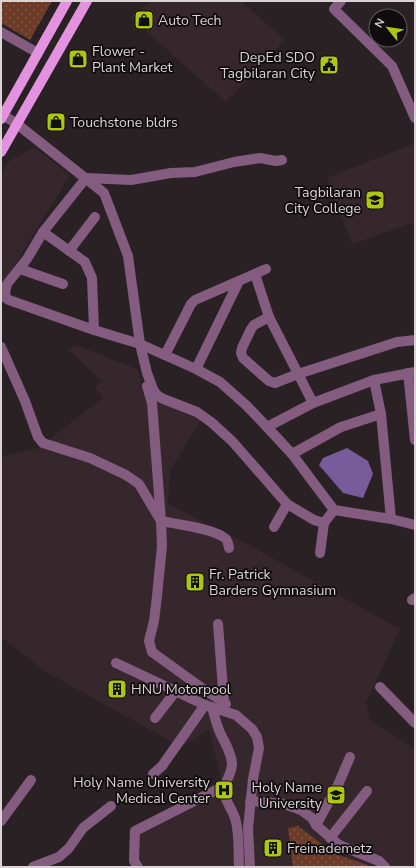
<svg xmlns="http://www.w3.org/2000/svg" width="416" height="868" font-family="'Nunito Sans',sans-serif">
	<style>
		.built { fill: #36272d }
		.park { fill: url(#park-dots) }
		.water { fill: #785b9b }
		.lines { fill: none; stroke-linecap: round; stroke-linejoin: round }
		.minor { stroke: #835c80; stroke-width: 10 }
		.major { stroke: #e392df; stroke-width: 10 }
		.labels { text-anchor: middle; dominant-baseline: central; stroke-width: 3.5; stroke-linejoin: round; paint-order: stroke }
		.poi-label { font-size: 14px; fill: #dad4d6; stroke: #100b0d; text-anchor: start }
	</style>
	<defs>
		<pattern id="park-dots" width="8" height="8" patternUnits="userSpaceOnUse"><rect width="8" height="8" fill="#6c3c28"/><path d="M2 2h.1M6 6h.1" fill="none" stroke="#805746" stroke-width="1.8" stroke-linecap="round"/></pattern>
	</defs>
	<rect width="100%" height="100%" fill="#2a2124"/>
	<g class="built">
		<path d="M152 1H241L285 40 226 102 130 17Z"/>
		<path d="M415 143V222L352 244 327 178Z"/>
		<path d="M34 147 70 175 1 287V175L8 162Z"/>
		<path d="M76 345 137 369 147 402 185 409 202 419 170 470 168 504 251 546 400 629 366 703 370 720 415 749V867H133L130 862 129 828 222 783 209 730 181 747 46 672 1 637V468L3 456 38 448 103 398 95 388 102 381 69 350Z"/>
	</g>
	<g class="park">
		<path d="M1 1H52L30 40 1 23Z"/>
		<path d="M298 826 335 854 368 865 369 867H293L288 828Z"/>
	</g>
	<path class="water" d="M347 448 368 461 373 474 363 498 343 493 319 465 323 458Z"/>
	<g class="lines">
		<g class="minor">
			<path d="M341 1 334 9 392 66 415 118"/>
			<path d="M1 32 38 53"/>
			<path d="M3 115 17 124 104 193 128 256 140 344 147 373 153 389 156 394 161 398 197 412 211 422 232 441 287 504 314 520 324 523 334 510"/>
			<path d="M282 160 276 161 260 158 234 162 195 172 171 173 131 180 86 178 43 232 27 259 7 284 5 293 6 298 9 300 94 330 140 344 196 369 220 382 247 406 267 427 313 403 374 380 415 372"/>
			<path d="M43 232 85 262 92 278 94 330"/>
			<path d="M69 251 95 217"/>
			<path d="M20 269 63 284"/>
			<path d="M255 274 269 317 313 403"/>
			<path d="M269 317 254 325 251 329 242 348 241 353 243 358 269 381 275 383 298 374 397 342 415 340"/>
			<path d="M1 347 25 401 38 437 43 443 90 458 126 475 139 484 161 521 162 546 157 596 154 621 149 641 152 652 206 691 224 702"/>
			<path d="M165 355 191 304 195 300 266 269"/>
			<path d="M196 369 239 281"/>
			<path d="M408 373 415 440"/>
			<path d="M374 380 381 414 391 519"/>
			<path d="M147 386 152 403 161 521C176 524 216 529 226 539 228 541 228 544 229 548"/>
			<path d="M267 427 292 454 334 510 391 519 415 525"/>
			<path d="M292 454 341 427 381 414"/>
			<path d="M274 527 287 504"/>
			<path d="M320 553 324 523"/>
			<path d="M412 600 415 598"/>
			<path d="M218 624 224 702 226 704"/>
			<path d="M116 663 205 705 236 715 252 729 257 737 259 748 253 779 248 828 250 867"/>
			<path d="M380 687 415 723"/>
			<path d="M212 707C214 714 216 723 219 730 223 741 232 752 232 764 232 775 223 783 224 793 226 802 232 809 235 818 240 834 238 851 239 867"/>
			<path d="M155 718 176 691"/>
			<path d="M153 774 162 766 205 705"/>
			<path d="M250 801 284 804 301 810 312 818 316 825 339 845 379 861 385 867"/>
			<path d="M1 821 31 780"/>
			<path d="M316 825 338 785 350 757"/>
			<path d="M330 838 367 791"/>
			<path d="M33 867 59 857 69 848 83 828 111 806"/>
			<path d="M138 867 134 861 135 831 224 786"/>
		</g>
		<g class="major">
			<path d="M1 119 67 1"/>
			<path d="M1 152 87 1"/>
		</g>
	</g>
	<defs>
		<g id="shop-square" transform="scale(1)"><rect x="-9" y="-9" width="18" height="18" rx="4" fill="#adc610" stroke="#100b0d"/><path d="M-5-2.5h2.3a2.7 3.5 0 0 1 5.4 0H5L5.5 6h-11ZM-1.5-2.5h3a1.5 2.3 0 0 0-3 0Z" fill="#111"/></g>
		<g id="civic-square" transform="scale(1)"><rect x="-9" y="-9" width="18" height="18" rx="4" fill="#adc610" stroke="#100b0d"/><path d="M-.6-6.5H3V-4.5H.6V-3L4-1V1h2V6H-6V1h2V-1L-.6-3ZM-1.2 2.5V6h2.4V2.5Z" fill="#111"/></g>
		<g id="school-square" transform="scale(1)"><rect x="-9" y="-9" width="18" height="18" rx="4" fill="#adc610" stroke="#100b0d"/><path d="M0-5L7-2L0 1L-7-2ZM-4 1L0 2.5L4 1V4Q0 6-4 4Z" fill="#111"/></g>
		<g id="building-square" transform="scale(1)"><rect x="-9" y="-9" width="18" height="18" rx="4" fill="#adc610" stroke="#100b0d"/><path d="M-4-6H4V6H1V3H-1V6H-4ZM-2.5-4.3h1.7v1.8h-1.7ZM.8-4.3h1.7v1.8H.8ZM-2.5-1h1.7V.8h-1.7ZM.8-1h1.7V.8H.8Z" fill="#111"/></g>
		<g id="hospital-square" transform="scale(1)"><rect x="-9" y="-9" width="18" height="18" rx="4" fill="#adc610" stroke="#100b0d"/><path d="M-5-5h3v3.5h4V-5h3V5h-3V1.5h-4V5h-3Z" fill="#111"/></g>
		<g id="university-square" transform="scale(1)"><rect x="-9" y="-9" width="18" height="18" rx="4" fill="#adc610" stroke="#100b0d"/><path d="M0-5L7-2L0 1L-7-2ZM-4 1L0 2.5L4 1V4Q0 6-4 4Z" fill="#111"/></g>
	</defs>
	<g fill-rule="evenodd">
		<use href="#shop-square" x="144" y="20"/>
		<use href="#shop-square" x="78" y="59"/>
		<use href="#civic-square" x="329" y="65"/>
		<use href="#shop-square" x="56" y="122"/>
		<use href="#school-square" x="375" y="200"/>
		<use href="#building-square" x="195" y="582"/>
		<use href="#building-square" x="117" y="689"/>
		<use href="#hospital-square" x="224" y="790"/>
		<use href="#university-square" x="336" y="795"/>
		<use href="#building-square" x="273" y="848"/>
	</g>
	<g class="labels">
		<g class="poi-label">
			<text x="158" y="20">Auto Tech</text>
			<text x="92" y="51">Flower -<tspan x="92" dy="16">Plant Market</tspan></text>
			<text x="315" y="57" text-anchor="end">DepEd SDO<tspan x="315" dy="16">Tagbilaran City</tspan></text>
			<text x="70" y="122">Touchstone bldrs</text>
			<text x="361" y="192" text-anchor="end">Tagbilaran<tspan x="361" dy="16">City College</tspan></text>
			<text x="209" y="574">Fr. Patrick<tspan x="209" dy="16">Barders Gymnasium</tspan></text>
			<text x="131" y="689">HNU Motorpool</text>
			<text x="210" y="782" text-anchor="end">Holy Name University<tspan x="210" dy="16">Medical Center</tspan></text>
			<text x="322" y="787" text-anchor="end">Holy Name<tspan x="322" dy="16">University</tspan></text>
			<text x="287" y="848">Freinademetz</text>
		</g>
	</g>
	<rect width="416" height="868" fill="none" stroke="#dad4d6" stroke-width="4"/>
	<g transform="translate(388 28) rotate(300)"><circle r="19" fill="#100b0d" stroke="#615b5d"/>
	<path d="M0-3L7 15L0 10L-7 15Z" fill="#adc610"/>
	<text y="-6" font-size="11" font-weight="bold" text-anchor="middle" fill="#dad4d6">N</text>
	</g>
</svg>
